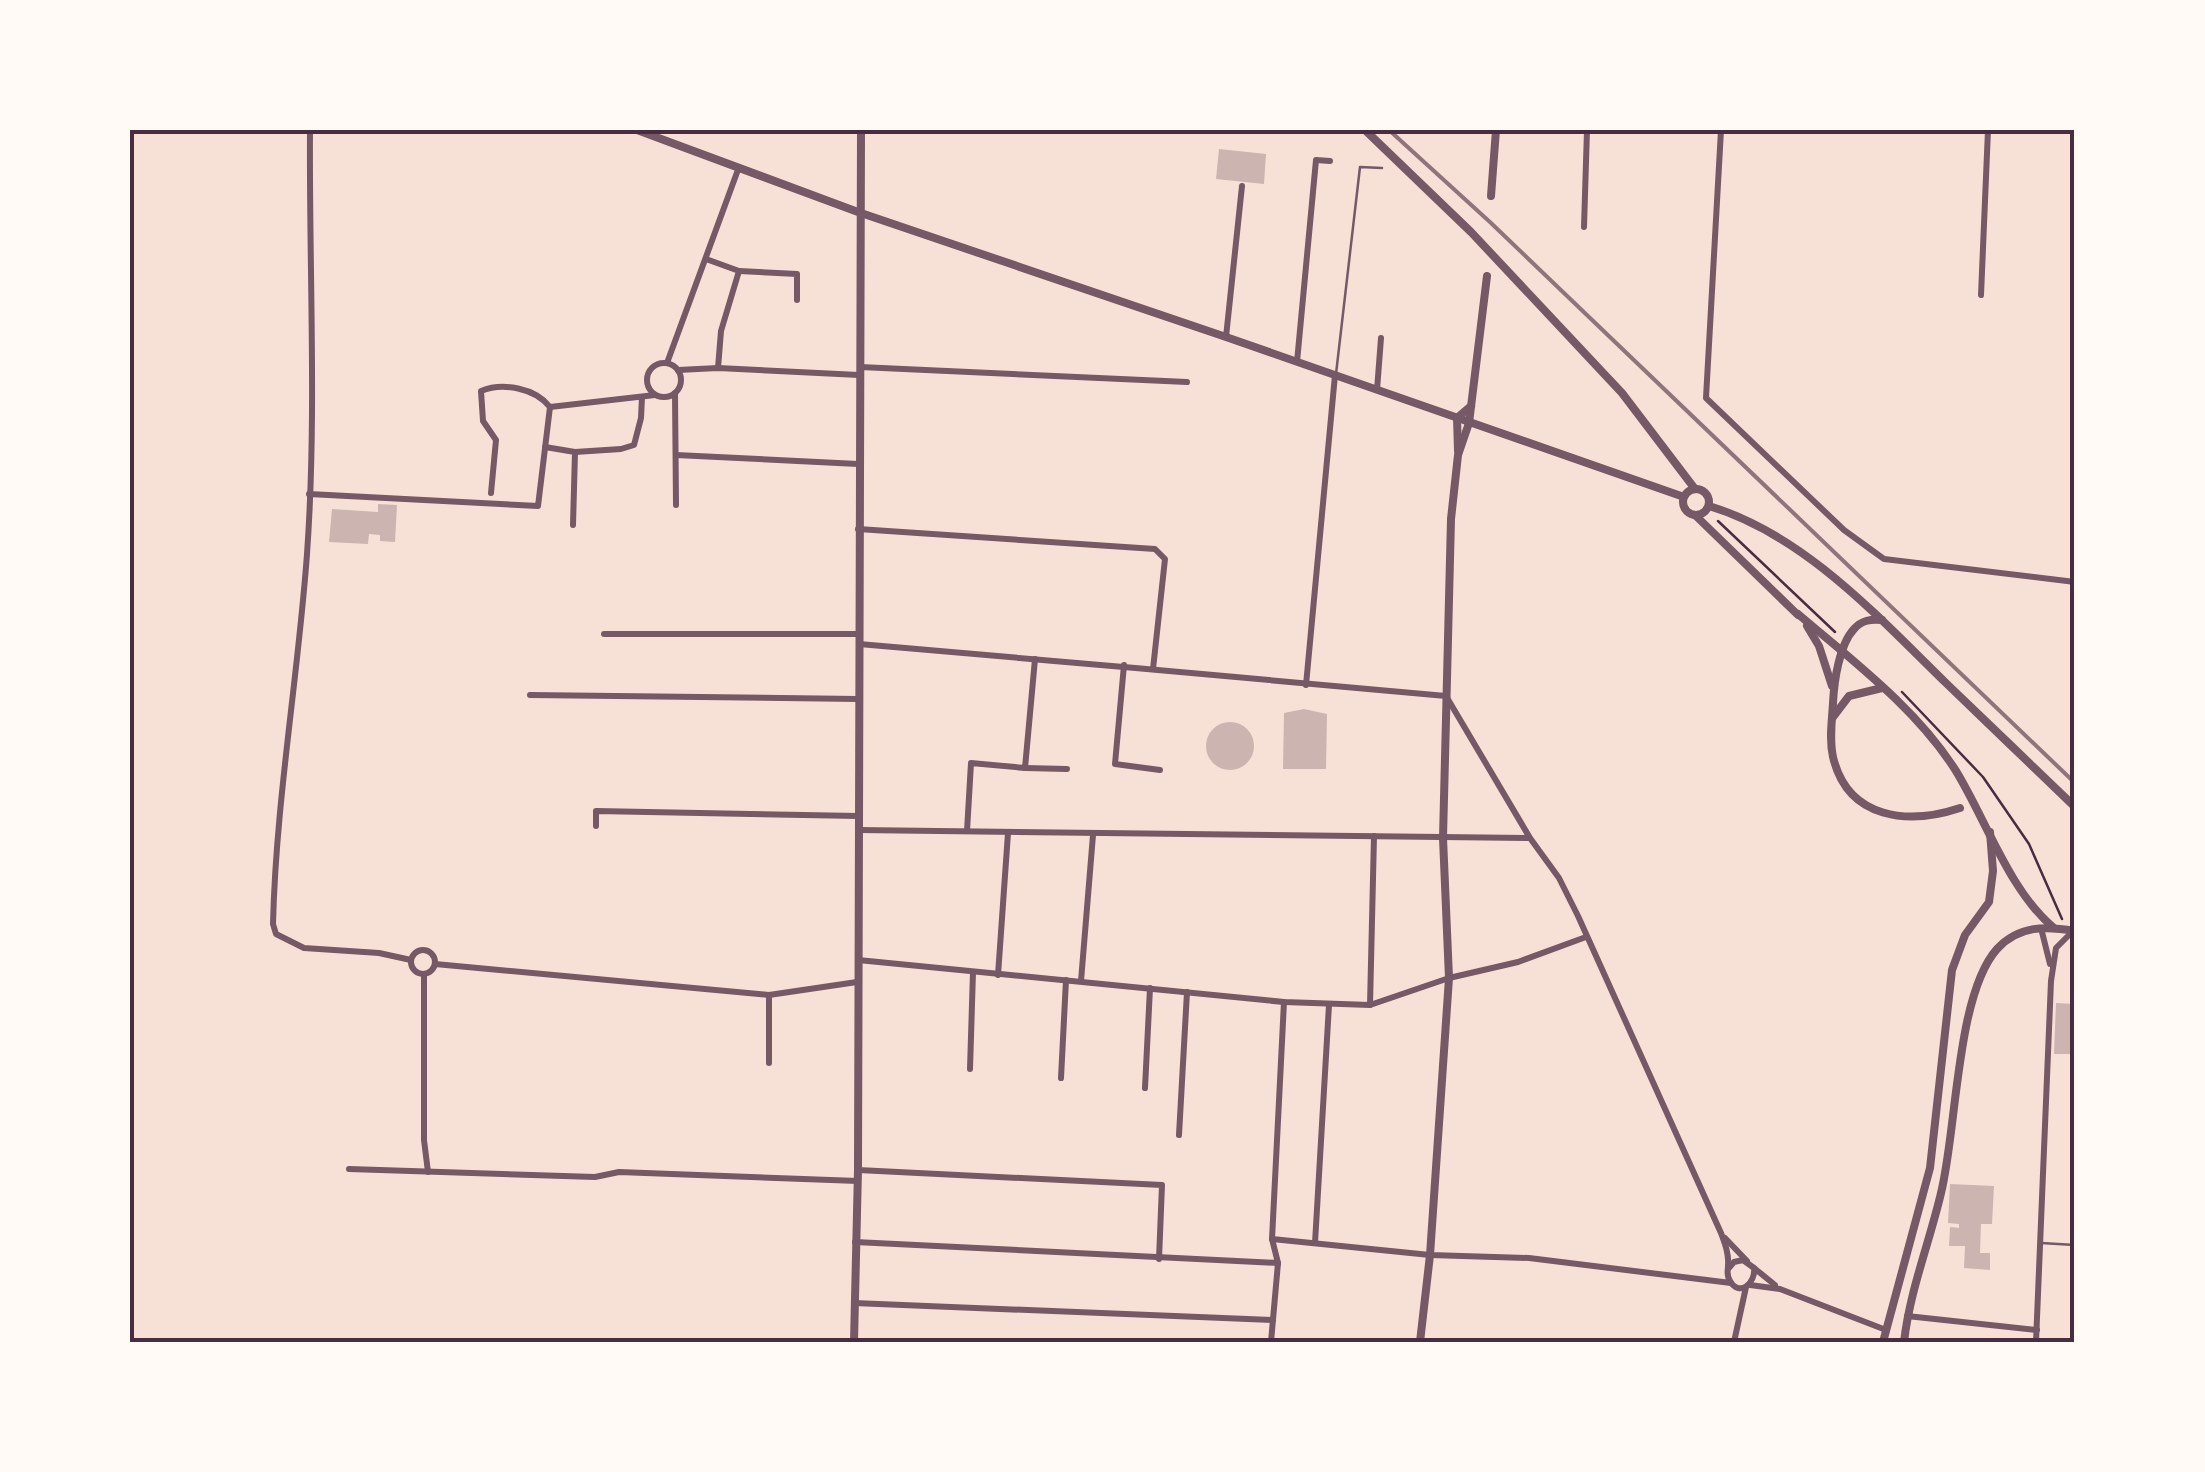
<svg xmlns="http://www.w3.org/2000/svg" width="2205" height="1472" font-family="Arial,sans-serif">
	<style>
		.building { fill: #ccb4b1 }
		.lines { fill: none; stroke-linecap: round; stroke-linejoin: round }
		.path { stroke: #4a2c40; stroke-width: 2.5 }
		.service { stroke: #755966; stroke-width: 2.5 }
		.minor { stroke: #755966; stroke-width: 6 }
		.tertiary { stroke: #755966; stroke-width: 8 }
		.rail { stroke: #8f747c; stroke-width: 4 }
		.neatline { fill: none; stroke: #4a2c40; stroke-width: 4 }
	</style>
	<rect width="100%" height="100%" fill="#f7e1d7"/>
	<g class="building">
		<path d="M1219 149 1266 154 1264 184 1216 179Z"/>
		<path d="M378 504 397 505 395 542 380 541V535L369 534 368 544 329 542 332 509 378 512Z"/>
		<path d="M1304 709 1327 714 1326 769H1283L1284 713Z"/>
		<circle cx="1230" cy="746" r="24"/>
		<path d="M2056 1003 2075 1004V1054H2054Z"/>
		<path d="M1950 1184 1994 1186 1992 1224H1981L1980 1253H1990V1270L1964 1268 1965 1246H1949L1950 1227 1959 1228V1224L1948 1223Z"/>
	</g>
	<g class="lines">
		<g class="path">
			<path d="M1718 521 1835 632"/>
			<path d="M1902 692 1983 777 2029 844 2062 919"/>
		</g>
		<g class="service">
			<path d="M1336 374 1360 167 1382 168"/>
			<path d="M2041 1243 2075 1245"/>
		</g>
		<g class="minor">
			<path d="M310 130C309 272 317 413 307 554 298 678 276 800 273 924L276 934 304 948 379 953 411 960"/>
			<path d="M1721 130 1706 398 1844 530 1884 559 2075 582"/>
			<path d="M1584 227 1587 130"/>
			<path d="M706 259 739 271 721 331 718 368"/>
			<path d="M739 271 797 274V300"/>
			<path d="M1981 295 1988 130"/>
			<path d="M1226 337 1242 186"/>
			<path d="M1297 362 1316 160 1330 161"/>
			<circle cx="664" cy="380" r="17"/>
			<path d="M667 363 739 167"/>
			<path d="M860 367 1187 382"/>
			<path d="M678 370 718 368 859 375"/>
			<path d="M1377 390 1381 338"/>
			<path d="M675 393 676 505"/>
			<path d="M545 447 575 452 573 525"/>
			<path d="M575 452 621 449 634 445 641 418 642 397"/>
			<path d="M676 455 858 464"/>
			<path d="M491 493 496 440 483 421 481 391C503 382 535 388 550 407"/>
			<path d="M309 494 538 506 550 407 655 395"/>
			<path d="M858 529 1155 549 1165 559 1153 669"/>
			<path d="M604 634H858"/>
			<path d="M859 644C1055 660 1250 679 1446 696L1530 838 1559 878 1578 916 1721 1233C1725 1244 1729 1254 1728 1265 1728 1272 1726 1275 1730 1281 1740 1298 1756 1282 1754 1268L1743 1260 1734 1262 1728 1269"/>
			<path d="M1124 665 1115 764 1160 770"/>
			<path d="M1306 685 1335 375"/>
			<path d="M530 695 858 699"/>
			<path d="M1025 768 1067 769"/>
			<path d="M596 826V811L858 816"/>
			<path d="M858 830 1529 838"/>
			<path d="M967 831 971 763 1025 768 1035 659"/>
			<path d="M2041 928 2050 964"/>
			<circle cx="423" cy="962" r="12"/>
			<path d="M858 960 1284 1002 1370 1005 1449 978 1518 962 1586 937"/>
			<path d="M435 964 769 995 857 982"/>
			<path d="M424 974V1140L428 1172"/>
			<path d="M998 975 1008 833"/>
			<path d="M1081 981 1093 835"/>
			<path d="M1370 1005 1374 836"/>
			<path d="M769 1063V995"/>
			<path d="M970 1069 973 972"/>
			<path d="M1061 1078 1066 980"/>
			<path d="M1145 1088 1150 988"/>
			<path d="M1179 1135 1187 992"/>
			<path d="M349 1169 595 1177 619 1172 858 1181"/>
			<path d="M858 1170 1162 1185 1159 1259"/>
			<path d="M1725 1238 1747 1261"/>
			<path d="M1272 1239 1430 1255 1529 1258 1731 1283"/>
			<path d="M855 1242 1278 1263"/>
			<path d="M1315 1243 1329 1005"/>
			<path d="M1754 1268 1775 1285"/>
			<path d="M1750 1285 1780 1289 1886 1330"/>
			<path d="M854 1303 1273 1320"/>
			<path d="M1907 1316 2037 1330"/>
			<path d="M1271 1342 1278 1263 1272 1239 1284 1002"/>
			<path d="M1734 1342 1746 1287"/>
			<path d="M2036 1342 2051 981 2056 948 2073 931"/>
		</g>
		<g class="tertiary">
			<path d="M637 130 858 212 1226 337 1684 497"/>
			<path d="M1365 130 1471 232 1622 393 1695 489"/>
			<path d="M1491 196 1496 130"/>
			<path d="M1458 451 1457 418 1471 406"/>
			<circle cx="1696" cy="502" r="13"/>
			<path d="M1709 506C1805 535 1878 617 1947 684 1990 725 2032 766 2075 807"/>
			<path d="M1696 516 1798 615"/>
			<path d="M1798 614C1853 661 1917 709 1956 771 1986 820 2010 892 2054 928"/>
			<path d="M1882 620C1871 619 1862 620 1854 629 1839 645 1834 682 1833 703 1832 721 1829 739 1833 757 1848 820 1909 825 1960 808"/>
			<path d="M1807 626 1819 646 1832 686"/>
			<path d="M1833 717 1849 696 1882 688"/>
			<path d="M854 1342 858 1170 861 130"/>
			<path d="M1420 1342 1430 1255 1449 978 1443 838 1451 519 1458 455 1469 423 1487 276"/>
			<path d="M1883 1342 1930 1168 1952 970 1965 935 1989 902 1993 871 1990 832"/>
			<path d="M1904 1342C1910 1290 1929 1244 1941 1193 1957 1129 1956 995 1997 949 2019 925 2046 926 2075 931"/>
		</g>
		<path class="rail" d="M1389 130 1491 223 2075 783"/>
	</g>
	<rect width="2205" height="1472" fill="none" stroke="#fffaf5" stroke-width="265"/>
	<rect x="132" y="132" width="1940" height="1208" class="neatline"/>
</svg>
